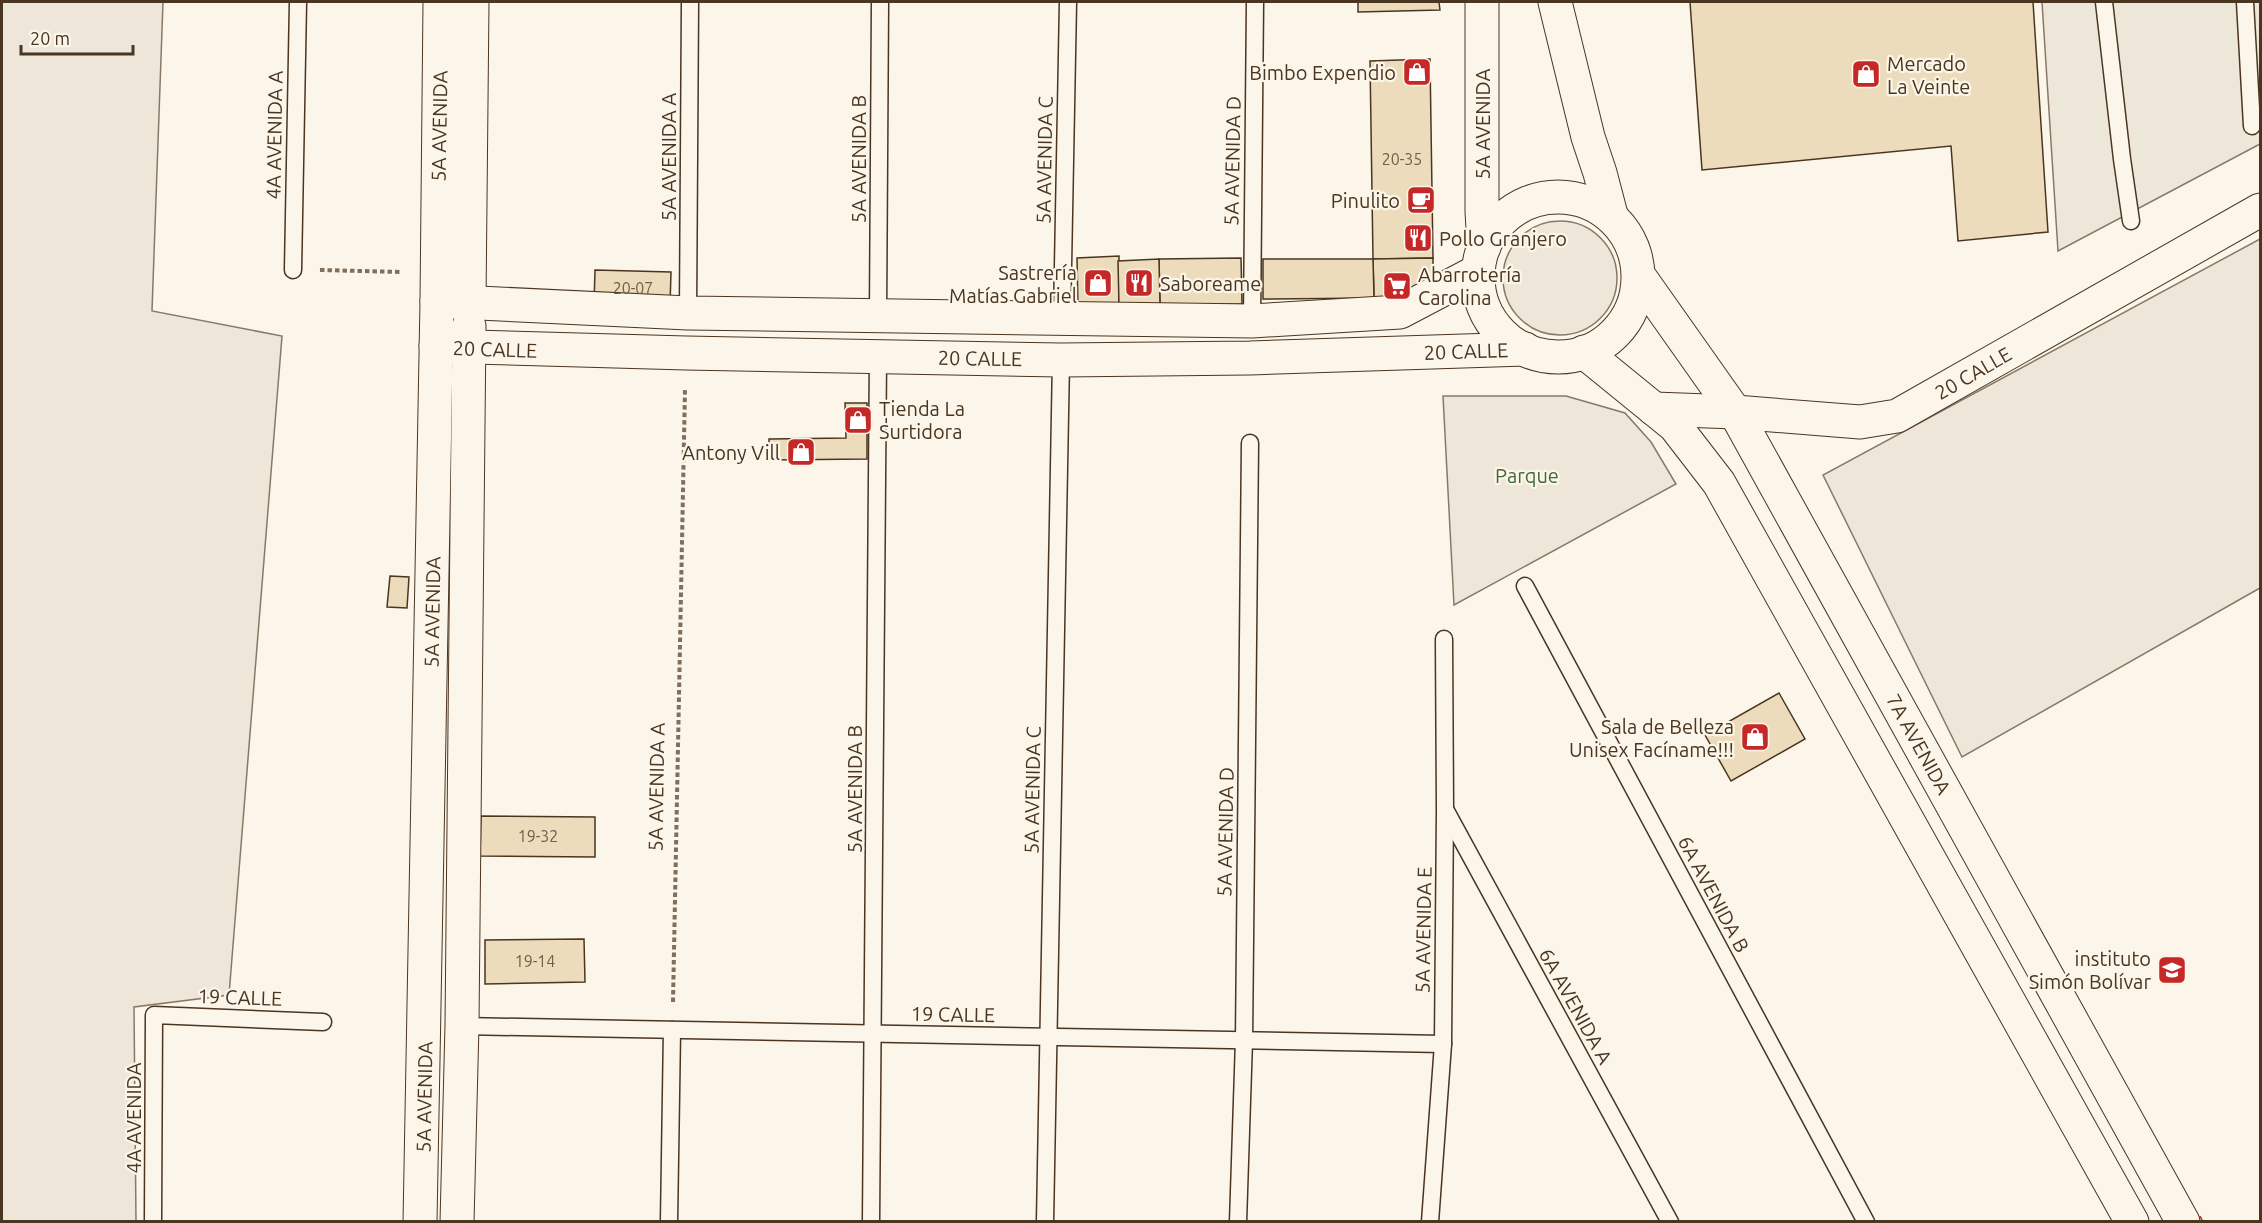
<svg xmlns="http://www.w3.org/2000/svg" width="2262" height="1223" font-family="Ubuntu,sans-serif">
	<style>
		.green { fill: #ede6d9; stroke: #887966; stroke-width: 1.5 }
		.parking { fill: #ede7d9; stroke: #887966; stroke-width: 1.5 }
		.building { fill: #ecdcbc; stroke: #4a3520; stroke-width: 1.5 }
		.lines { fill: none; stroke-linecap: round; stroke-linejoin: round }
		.lane-casing { stroke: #4a3520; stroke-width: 19 }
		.street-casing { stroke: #4a3520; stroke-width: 35 }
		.secondary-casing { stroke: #4a3520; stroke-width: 35 }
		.path { stroke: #7f6f5c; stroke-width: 4; stroke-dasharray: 4.5 3; stroke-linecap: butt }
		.lane { stroke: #fbf6e9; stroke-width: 16 }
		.street { stroke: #fbf6e9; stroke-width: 33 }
		.secondary { stroke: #fbf6e9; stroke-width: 33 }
		.power { stroke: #c62828; stroke-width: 1.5; stroke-dasharray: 21 4.5 3 4.5; stroke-linecap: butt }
		.labels { text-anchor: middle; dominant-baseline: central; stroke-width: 4.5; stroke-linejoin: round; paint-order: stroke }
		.number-label { font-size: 16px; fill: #725f47 }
		.poi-label { font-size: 20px; fill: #4a3520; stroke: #fbf6e9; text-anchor: end }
		.street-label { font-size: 20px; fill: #4a3520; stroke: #fbf6e9 }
		.park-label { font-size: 20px; fill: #436837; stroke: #fbf6e9 }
	</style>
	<rect width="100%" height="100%" fill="#fbf6e9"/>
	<g class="green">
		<path d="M2 2H163L152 311 282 336 229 995 134 1007 136 1221H2Z"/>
		<circle cx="1560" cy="278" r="57"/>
		<path d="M2260 239V588L1962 757 1823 475Z"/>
		<path d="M1443 396H1566L1625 413 1651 442 1676 484 1454 605Z"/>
	</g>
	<path class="parking" d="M2042 2H2260V144L2058 251Z"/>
	<g class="building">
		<path d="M1358 2H1439L1440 10 1358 12Z"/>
		<path d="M1690 2H2033L2048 232 1958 241 1951 146 1702 170Z"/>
		<path d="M1430 59 1433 258 1373 259 1370 61Z"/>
		<path d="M1119 256V306L1078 307 1077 258Z"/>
		<path d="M1241 258 1242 304 1160 305 1159 259Z"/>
		<path d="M1433 258V275L1408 298H1374L1373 259Z"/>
		<path d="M1159 259 1160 305 1119 306 1118 261Z"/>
		<path d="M1263 259H1373L1374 298 1263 299Z"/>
		<path d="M595 270 671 272 670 305 594 304Z"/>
		<path d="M845 403H867V459L769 460V439L846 438Z"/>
		<path d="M390 576 409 577 407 608 387 607Z"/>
		<path d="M1779 693 1805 739 1731 781 1705 735Z"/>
		<path d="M481 816 595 817V857L480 856Z"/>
		<path d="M584 939 585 982 485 984V940Z"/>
	</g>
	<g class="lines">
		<g class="lane-casing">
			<g id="lane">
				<path d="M2104 2 2122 159 2131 221"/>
				<path d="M2245 2 2252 126"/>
				<path d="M293 270 298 2"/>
				<path d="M688 313 690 2"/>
				<path d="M878 316 880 2"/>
				<path d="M1062 319 1068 2"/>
				<path d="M1252 321 1255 2"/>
				<path d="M1525 586 1866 1222"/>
				<path d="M1446 811 1670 1222"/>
				<path d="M462 1026 1443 1044"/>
				<path d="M153 1222 154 1015 323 1022"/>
				<path d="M669 1222 672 1030"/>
				<path d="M871 1222 878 356"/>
				<path d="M1045 1222 1061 360"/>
				<path d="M1238 1222 1244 1040 1250 443"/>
				<path d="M1430 1222 1443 1044 1445 810 1444 639"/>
			</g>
		</g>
		<g class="street-casing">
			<g id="street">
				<path d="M1482 2V211L1484 247"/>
				<path d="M1555 2 1588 137 1600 173 1611 215"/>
				<path d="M437 301 440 2"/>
				<path d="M469 302 472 2"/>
				<path d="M1654 409 1735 412 1860 422 1897 416 2260 210"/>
			</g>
		</g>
		<g class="secondary-casing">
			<g id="secondary">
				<circle cx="1558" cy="277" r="80"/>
				<path d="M1639 276 1735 412 2183 1222"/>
				<path d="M436 346 686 353 1061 360 1250 358 1525 349"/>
				<path d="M1584 352 1675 426 1719 483 2132 1222"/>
				<path d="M420 1222 437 301 688 313 1252 321 1400 312 1478 271"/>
				<path d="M457 1222 462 1025 469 326"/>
			</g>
		</g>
		<g class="path">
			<path d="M320 270 402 272"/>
			<path d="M673 1002 685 389"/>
		</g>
		<use href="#lane" class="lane"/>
		<use href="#street" class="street"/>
		<use href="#secondary" class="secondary"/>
		<path class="power" d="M2200 1216 2203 1222"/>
	</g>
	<defs>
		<g id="shop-square" transform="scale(1.5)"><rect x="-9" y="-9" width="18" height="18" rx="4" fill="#c62828" stroke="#fbf6e9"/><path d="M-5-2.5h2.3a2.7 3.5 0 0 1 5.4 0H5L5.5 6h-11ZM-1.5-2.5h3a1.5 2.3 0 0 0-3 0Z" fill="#fff"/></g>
		<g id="cafe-square" transform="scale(1.5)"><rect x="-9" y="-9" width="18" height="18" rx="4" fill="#c62828" stroke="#fbf6e9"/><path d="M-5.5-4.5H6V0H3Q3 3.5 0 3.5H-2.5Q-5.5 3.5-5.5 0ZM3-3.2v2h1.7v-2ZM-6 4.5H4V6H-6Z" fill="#fff"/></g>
		<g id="restaurant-square" transform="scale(1.5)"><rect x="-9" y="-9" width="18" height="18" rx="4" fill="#c62828" stroke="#fbf6e9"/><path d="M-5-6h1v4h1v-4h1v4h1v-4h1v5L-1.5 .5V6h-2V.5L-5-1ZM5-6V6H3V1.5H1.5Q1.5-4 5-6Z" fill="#fff"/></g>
		<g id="supermarket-square" transform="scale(1.5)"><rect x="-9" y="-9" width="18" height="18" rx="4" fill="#c62828" stroke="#fbf6e9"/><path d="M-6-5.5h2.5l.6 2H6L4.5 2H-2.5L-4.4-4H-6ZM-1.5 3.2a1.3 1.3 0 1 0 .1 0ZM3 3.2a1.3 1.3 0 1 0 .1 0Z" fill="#fff"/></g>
		<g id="school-square" transform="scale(1.5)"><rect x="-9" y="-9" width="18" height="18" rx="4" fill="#c62828" stroke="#fbf6e9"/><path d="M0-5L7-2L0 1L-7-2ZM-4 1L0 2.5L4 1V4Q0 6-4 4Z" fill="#fff"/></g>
	</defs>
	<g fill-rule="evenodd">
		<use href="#shop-square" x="1417" y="72"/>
		<use href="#shop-square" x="1866" y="74"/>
		<use href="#cafe-square" x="1421" y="200"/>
		<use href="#restaurant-square" x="1418" y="238"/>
		<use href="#shop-square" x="1098" y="283"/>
		<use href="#restaurant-square" x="1139" y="283"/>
		<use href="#supermarket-square" x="1397" y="286"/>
		<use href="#shop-square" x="858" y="420"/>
		<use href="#shop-square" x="801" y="452"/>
		<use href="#shop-square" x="1755" y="737"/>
		<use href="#school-square" x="2172" y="970"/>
	</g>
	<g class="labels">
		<g class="number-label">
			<text x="1402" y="159">20-35</text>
			<text x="633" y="288">20-07</text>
			<text x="538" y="836">19-32</text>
			<text x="535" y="961">19-14</text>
		</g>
		<g class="poi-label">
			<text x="1887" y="63" text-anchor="start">Mercado<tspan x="1887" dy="23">La Veinte</tspan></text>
			<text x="1396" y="72">Bimbo Expendio</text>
			<text x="1400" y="200">Pinulito</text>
			<text x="1439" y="238" text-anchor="start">Pollo Granjero</text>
			<text x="1077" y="272">Sastrería<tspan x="1077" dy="23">Matías Gabriel</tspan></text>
			<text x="1418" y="274" text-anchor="start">Abarrotería<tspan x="1418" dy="23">Carolina</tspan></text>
			<text x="1160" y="283" text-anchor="start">Saboreame</text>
			<text x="879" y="408" text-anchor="start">Tienda La<tspan x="879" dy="23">Surtidora</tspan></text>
			<text x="780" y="452">Antony Vill</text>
			<text x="1734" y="726">Sala de Belleza<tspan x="1734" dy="23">Unisex Facíname!!!</tspan></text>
			<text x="2151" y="958">instituto<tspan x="2151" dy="23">Simón Bolívar</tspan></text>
		</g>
		<g class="street-label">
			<text transform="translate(1482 124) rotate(-90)">5A AVENIDA</text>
			<text transform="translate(439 126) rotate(-89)">5A AVENIDA</text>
			<text transform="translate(274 135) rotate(-89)">4A AVENIDA A</text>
			<text transform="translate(668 157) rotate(-90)">5A AVENIDA A</text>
			<text transform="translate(858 159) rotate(-90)">5A AVENIDA B</text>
			<text transform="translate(1044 160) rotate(-89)">5A AVENIDA C</text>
			<text transform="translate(1232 161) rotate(-89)">5A AVENIDA D</text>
			<text transform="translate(495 349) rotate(2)">20 CALLE</text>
			<text transform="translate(1466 351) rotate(-2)">20 CALLE</text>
			<text transform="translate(980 358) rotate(1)">20 CALLE</text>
			<text transform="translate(1973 373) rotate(-30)">20 CALLE</text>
			<text transform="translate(432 612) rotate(-89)">5A AVENIDA</text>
			<text transform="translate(1919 744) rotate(61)">7A AVENIDA</text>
			<text transform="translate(656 787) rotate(-89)">5A AVENIDA A</text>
			<text transform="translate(854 789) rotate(-90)">5A AVENIDA B</text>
			<text transform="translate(1032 790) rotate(-89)">5A AVENIDA C</text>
			<text transform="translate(1225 832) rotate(-89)">5A AVENIDA D</text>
			<text transform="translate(1714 894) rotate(62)">6A AVENIDA B</text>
			<text transform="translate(1423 930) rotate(-89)">5A AVENIDA E</text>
			<text transform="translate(240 997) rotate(2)">19 CALLE</text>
			<text transform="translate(1576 1006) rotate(61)">6A AVENIDA A</text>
			<text transform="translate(953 1014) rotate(1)">19 CALLE</text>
			<text transform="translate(424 1097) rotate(-89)">5A AVENIDA</text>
			<text transform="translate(133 1118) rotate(-90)">4A AVENIDA</text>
		</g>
		<g class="park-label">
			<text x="1527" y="475">Parque</text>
		</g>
	</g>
	<rect width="2262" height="1223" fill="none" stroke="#4a3520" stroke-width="6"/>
	<path d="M21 45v9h112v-9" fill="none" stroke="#4a3520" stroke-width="3"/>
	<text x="30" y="45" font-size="18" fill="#4a3520" stroke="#fbf6e9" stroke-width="4.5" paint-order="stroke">20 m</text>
</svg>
